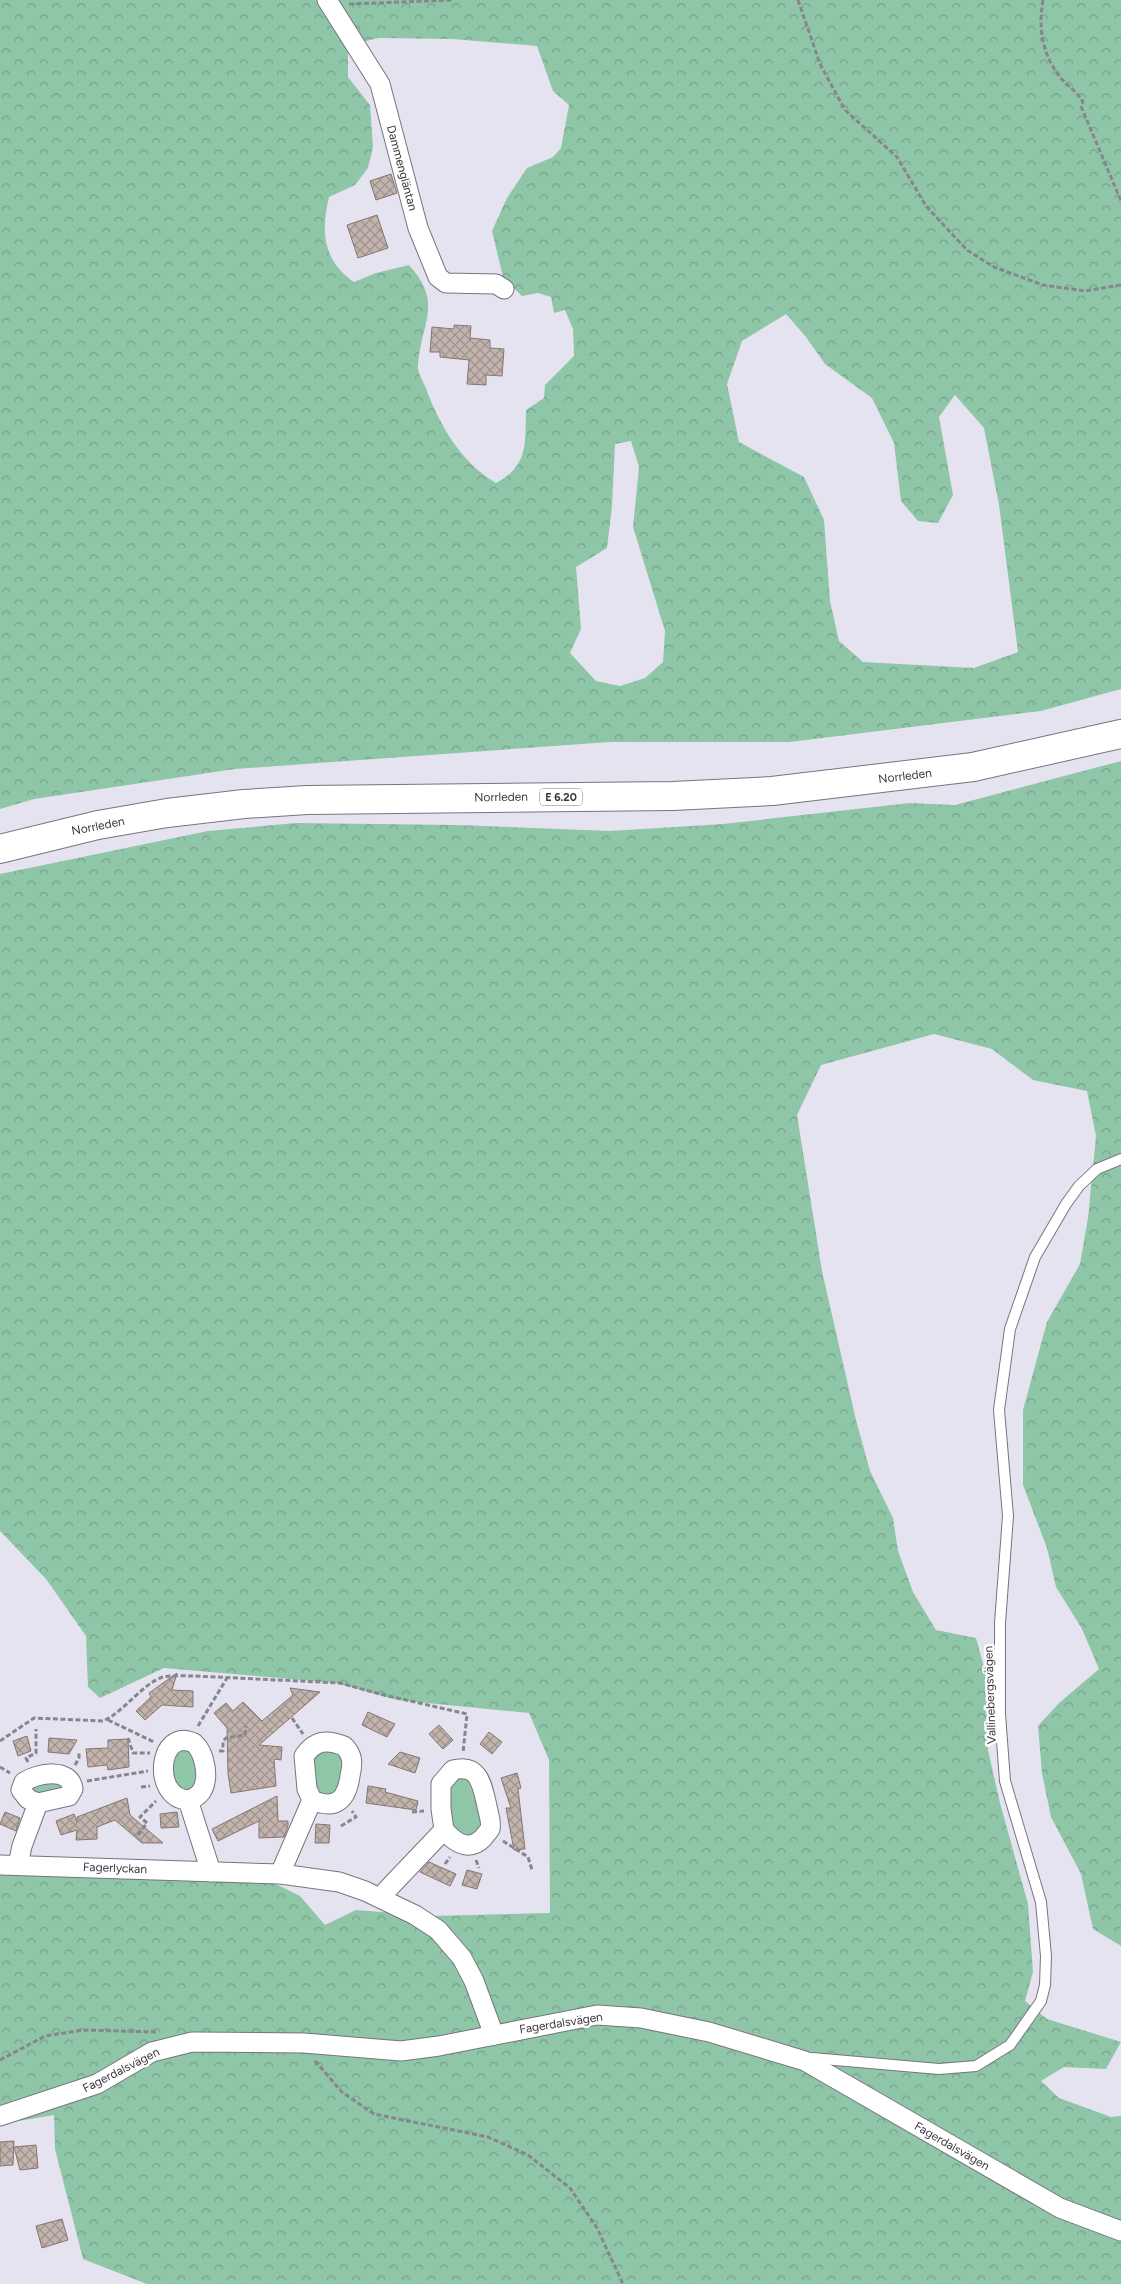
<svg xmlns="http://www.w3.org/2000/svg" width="1121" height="2284" font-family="Figtree,sans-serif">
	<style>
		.grass { fill: #8fc6a8 }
		.forest { fill: url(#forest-crowns); fill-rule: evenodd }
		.building { fill: url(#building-cross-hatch); stroke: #847670 }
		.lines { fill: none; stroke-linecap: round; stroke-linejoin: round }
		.service-casing { stroke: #767480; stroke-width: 12 }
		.minor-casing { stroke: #767480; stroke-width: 21 }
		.trunk-casing { stroke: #767480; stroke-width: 30 }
		.path { stroke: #87858e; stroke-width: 3; stroke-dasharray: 5 2.5; stroke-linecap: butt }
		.service { stroke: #fff; stroke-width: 10 }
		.minor { stroke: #fff; stroke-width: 19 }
		.trunk { stroke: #fff; stroke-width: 28 }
		.labels { text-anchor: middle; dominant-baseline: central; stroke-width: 5; stroke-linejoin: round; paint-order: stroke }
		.shield { fill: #fff; stroke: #747377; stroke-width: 1 }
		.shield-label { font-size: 11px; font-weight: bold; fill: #39373d }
		.street-label { font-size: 12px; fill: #39373d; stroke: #fff }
	</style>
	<defs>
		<pattern id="forest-crowns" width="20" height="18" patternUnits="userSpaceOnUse" patternTransform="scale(1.25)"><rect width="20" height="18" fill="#8fc6a8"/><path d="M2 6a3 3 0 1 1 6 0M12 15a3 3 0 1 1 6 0" fill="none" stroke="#76a28a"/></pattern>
		<pattern id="building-cross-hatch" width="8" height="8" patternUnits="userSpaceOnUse" patternTransform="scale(1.25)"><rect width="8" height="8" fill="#c2b3ad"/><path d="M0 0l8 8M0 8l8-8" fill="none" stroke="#9f928e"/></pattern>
	</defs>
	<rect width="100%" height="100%" fill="#e6e3f1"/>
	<g class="grass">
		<path d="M190 1746 200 1780 186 1795 169 1782 172 1753Z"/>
		<path d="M310 1751H345L342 1793 316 1798Z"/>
		<path d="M468 1774 487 1821 470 1841 446 1824 447 1780Z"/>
		<path d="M47 1778 70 1786 36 1799 27 1782Z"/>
	</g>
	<g class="forest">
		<path d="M0 0H1121V689L1041 711 790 742H610L235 769 34 799 0 809ZM379 38 452 39 537 46 553 91 569 105 561 148 553 157 527 168 507 198 492 231 503 277 522 296 538 293 551 297 554 313 565 310 573 329 574 356 545 385 544 398 526 410C525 442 529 466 496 483 460 462 439 424 425 386 422 380 417 371 418 365 421 322 444 304 409 265L376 273 354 282C322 260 321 231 329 197L355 185 368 168 373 147 370 105 348 77V45ZM786 314 806 337 825 364 872 398 894 443 901 501 918 521 938 523 953 495 939 417 955 395 984 428 999 505 1018 652 974 668 863 662 839 641 830 601 824 520 804 477 739 442 727 384 742 341ZM631 441 639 467 633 527 665 631 663 662 645 678 620 686 596 681 570 653 581 629 576 567 607 548 612 506 615 444Z"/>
		<path d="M1121 761V1946L1093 1929 1081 1874 1051 1817 1042 1773 1038 1726 1059 1703 1099 1669 1082 1629 1056 1587 1047 1548 1023 1485V1410L1047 1322 1080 1264 1088 1218 1096 1136 1087 1091 1033 1080 992 1049 934 1034 821 1065 797 1115 822 1271 856 1420 870 1471 893 1518 898 1551 913 1592 936 1630 976 1638 988 1682V1750L1000 1803 1028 1904 1033 1972 1025 2001 1047 2019 1121 2042 1106 2069 1064 2067 1041 2081 1059 2098 1111 2117 1121 2116V2284H147L83 2259 55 2149 54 2115 0 2124V1874L250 1876 278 1885 300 1896 325 1925 356 1910 432 1916 550 1913 549 1760 529 1713 397 1700 336 1683 164 1668 100 1698 88 1687 86 1636 46 1579 0 1531V874L208 831 296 823 457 825 610 831 723 824 910 803 955 805Z"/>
	</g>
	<g class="building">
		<path d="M391 174 397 193 376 200 370 181Z"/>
		<path d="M377 215 388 248 358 258 347 225Z"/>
		<path d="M454 325 471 326 470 338 490 340V348L504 349 502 376 486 375V385L467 384 469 360 440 357V352H430L432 327 454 329Z"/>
		<path d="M177 1673 172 1690 193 1691V1707L162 1705 145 1720 136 1711 151 1697 149 1693Z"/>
		<path d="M290 1688 320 1692 259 1745 282 1747 281 1760 274 1759 276 1786 231 1793 228 1773 227 1728 214 1713 226 1703 233 1711 243 1702 262 1721 293 1695Z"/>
		<path d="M368 1712 395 1724 387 1737 362 1725Z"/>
		<path d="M439 1725 453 1740 443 1749 429 1734Z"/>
		<path d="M489 1732 502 1742 492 1754 480 1744Z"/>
		<path d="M27 1736 31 1751 18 1756 13 1741Z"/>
		<path d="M49 1738 77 1740 69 1754 48 1752Z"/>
		<path d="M128 1739 129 1767 108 1770 107 1765 88 1767 86 1749 108 1748V1740Z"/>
		<path d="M400 1752 420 1758 415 1773 388 1764Z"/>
		<path d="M517 1773 521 1788 518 1789 525 1849 514 1850 506 1808H511L501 1778Z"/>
		<path d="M368 1786 386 1789 385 1792 418 1801 416 1810 366 1803Z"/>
		<path d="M277 1796 278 1821H288V1826L284 1837 259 1838V1821L218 1841 212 1829Z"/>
		<path d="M127 1798 130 1815 163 1843H142L115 1820 97 1827V1839L76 1840 77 1830 61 1835 56 1821 74 1814 77 1822V1817Z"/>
		<path d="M5 1812 20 1818 16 1831 0 1824Z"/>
		<path d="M177 1812 179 1827 161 1828 160 1814Z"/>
		<path d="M316 1824 330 1825 329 1843H315Z"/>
		<path d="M429 1862 456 1874 450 1886 420 1872Z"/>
		<path d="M467 1870 482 1874 477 1889 462 1885Z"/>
		<path d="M14 2141 13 2165 0 2166V2142Z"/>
		<path d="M36 2145 38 2168 20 2170 14 2147Z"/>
		<path d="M62 2219 68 2240 42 2248 36 2226Z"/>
	</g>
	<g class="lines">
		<g class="service-casing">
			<path id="service" d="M807 2060 812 2058 939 2069 976 2066 1010 2045 1041 2001 1045 1985 1046 1956 1041 1902 1005 1781 1000 1714V1623L1008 1516 999 1410 1010 1329 1035 1257 1066 1204 1079 1186 1097 1169 1121 1159"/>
		</g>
		<g class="minor-casing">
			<g id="minor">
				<path d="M327 0 380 84 418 228 438 277 446 283 496 284 504 289"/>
				<path d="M188 1800C151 1798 158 1726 194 1743 205 1753 210 1779 201 1792 198 1796 193 1799 188 1800L211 1872"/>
				<path d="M0 1865 281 1874 339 1882 365 1891 415 1915 438 1930 462 1958 474 1981 494 2035"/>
				<path d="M18 1865 22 1846 38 1803 69 1796 73 1789C70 1767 38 1773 24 1782L21 1790 28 1799 38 1803"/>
				<path d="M281 1874 283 1867 312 1800C337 1811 347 1798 350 1776 353 1763 353 1755 344 1746 327 1739 315 1740 304 1756L307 1789 312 1800"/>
				<path d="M383 1898 386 1891 444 1830 441 1809V1784L453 1770C480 1763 482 1786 487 1806 488 1813 492 1822 490 1829 488 1832 485 1835 483 1838 469 1852 455 1843 444 1830"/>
				<path d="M0 2116 97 2084 152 2052 192 2042 304 2043 401 2051 439 2046 597 2015 641 2018 709 2032 805 2061 1060 2208 1121 2231"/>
			</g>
		</g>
		<g class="trunk-casing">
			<path id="trunk" d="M0 849 98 825 167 813 244 804 307 800 673 796 772 791 973 767 1121 734"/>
		</g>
		<g class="path">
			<path d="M798 0 820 64 845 110 897 157 926 206 967 250 994 267 1043 285 1085 291 1121 285"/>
			<path d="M1043 0C1038 28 1042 54 1060 77 1068 87 1076 90 1083 102L1081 106 1083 111 1121 201"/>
			<path d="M349 4 453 0"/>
			<path d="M292 1718 303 1734"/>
			<path d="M108 1720 154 1742"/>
			<path d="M198 1726 227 1678"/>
			<path d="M128 1738 133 1753H150"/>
			<path d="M0 1741 34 1718 103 1721C124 1712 143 1683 163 1677 173 1675 185 1676 195 1676L340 1683 380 1694 467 1714 463 1753"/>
			<path d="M219 1751H223V1741L226 1738 245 1735 246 1726"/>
			<path d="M28 1762 26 1758 36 1753V1729"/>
			<path d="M75 1765 79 1758V1752"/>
			<path d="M0 1767 10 1773"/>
			<path d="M87 1781 148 1771"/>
			<path d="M141 1787 150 1786"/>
			<path d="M412 1812 424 1811"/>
			<path d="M341 1826 356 1817 352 1811"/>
			<path d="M138 1835 147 1823 140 1817 156 1801"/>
			<path d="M503 1841 528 1857 532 1870"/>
			<path d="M476 1860 479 1868"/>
			<path d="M445 1864 450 1857"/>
			<path d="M0 2060 45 2036 83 2030 156 2032"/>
			<path d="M315 2061 342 2092 374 2114 488 2137 528 2155 570 2188 597 2228 623 2284"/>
		</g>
		<use href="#service" class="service"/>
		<use href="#minor" class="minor"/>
		<use href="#trunk" class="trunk"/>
	</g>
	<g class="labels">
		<rect class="shield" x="540" y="788.5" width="42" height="17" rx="4"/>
		<g class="shield-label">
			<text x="561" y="797">E 6.20</text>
		</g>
		<g class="street-label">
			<text transform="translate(402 168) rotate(75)">Dammengläntan</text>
			<text transform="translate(905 776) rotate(-7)">Norrleden</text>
			<text transform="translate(501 797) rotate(-1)">Norrleden</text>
			<text transform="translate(98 826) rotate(-11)">Norrleden</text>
			<text transform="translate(990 1695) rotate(-92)">Vallinebergsvägen</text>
			<text transform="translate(115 1868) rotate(2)">Fagerlyckan</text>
			<text transform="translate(561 2023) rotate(-9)">Fagerdalsvägen</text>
			<text transform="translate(121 2070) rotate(-27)">Fagerdalsvägen</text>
			<text transform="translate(952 2146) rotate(30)">Fagerdalsvägen</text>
		</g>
	</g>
</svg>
